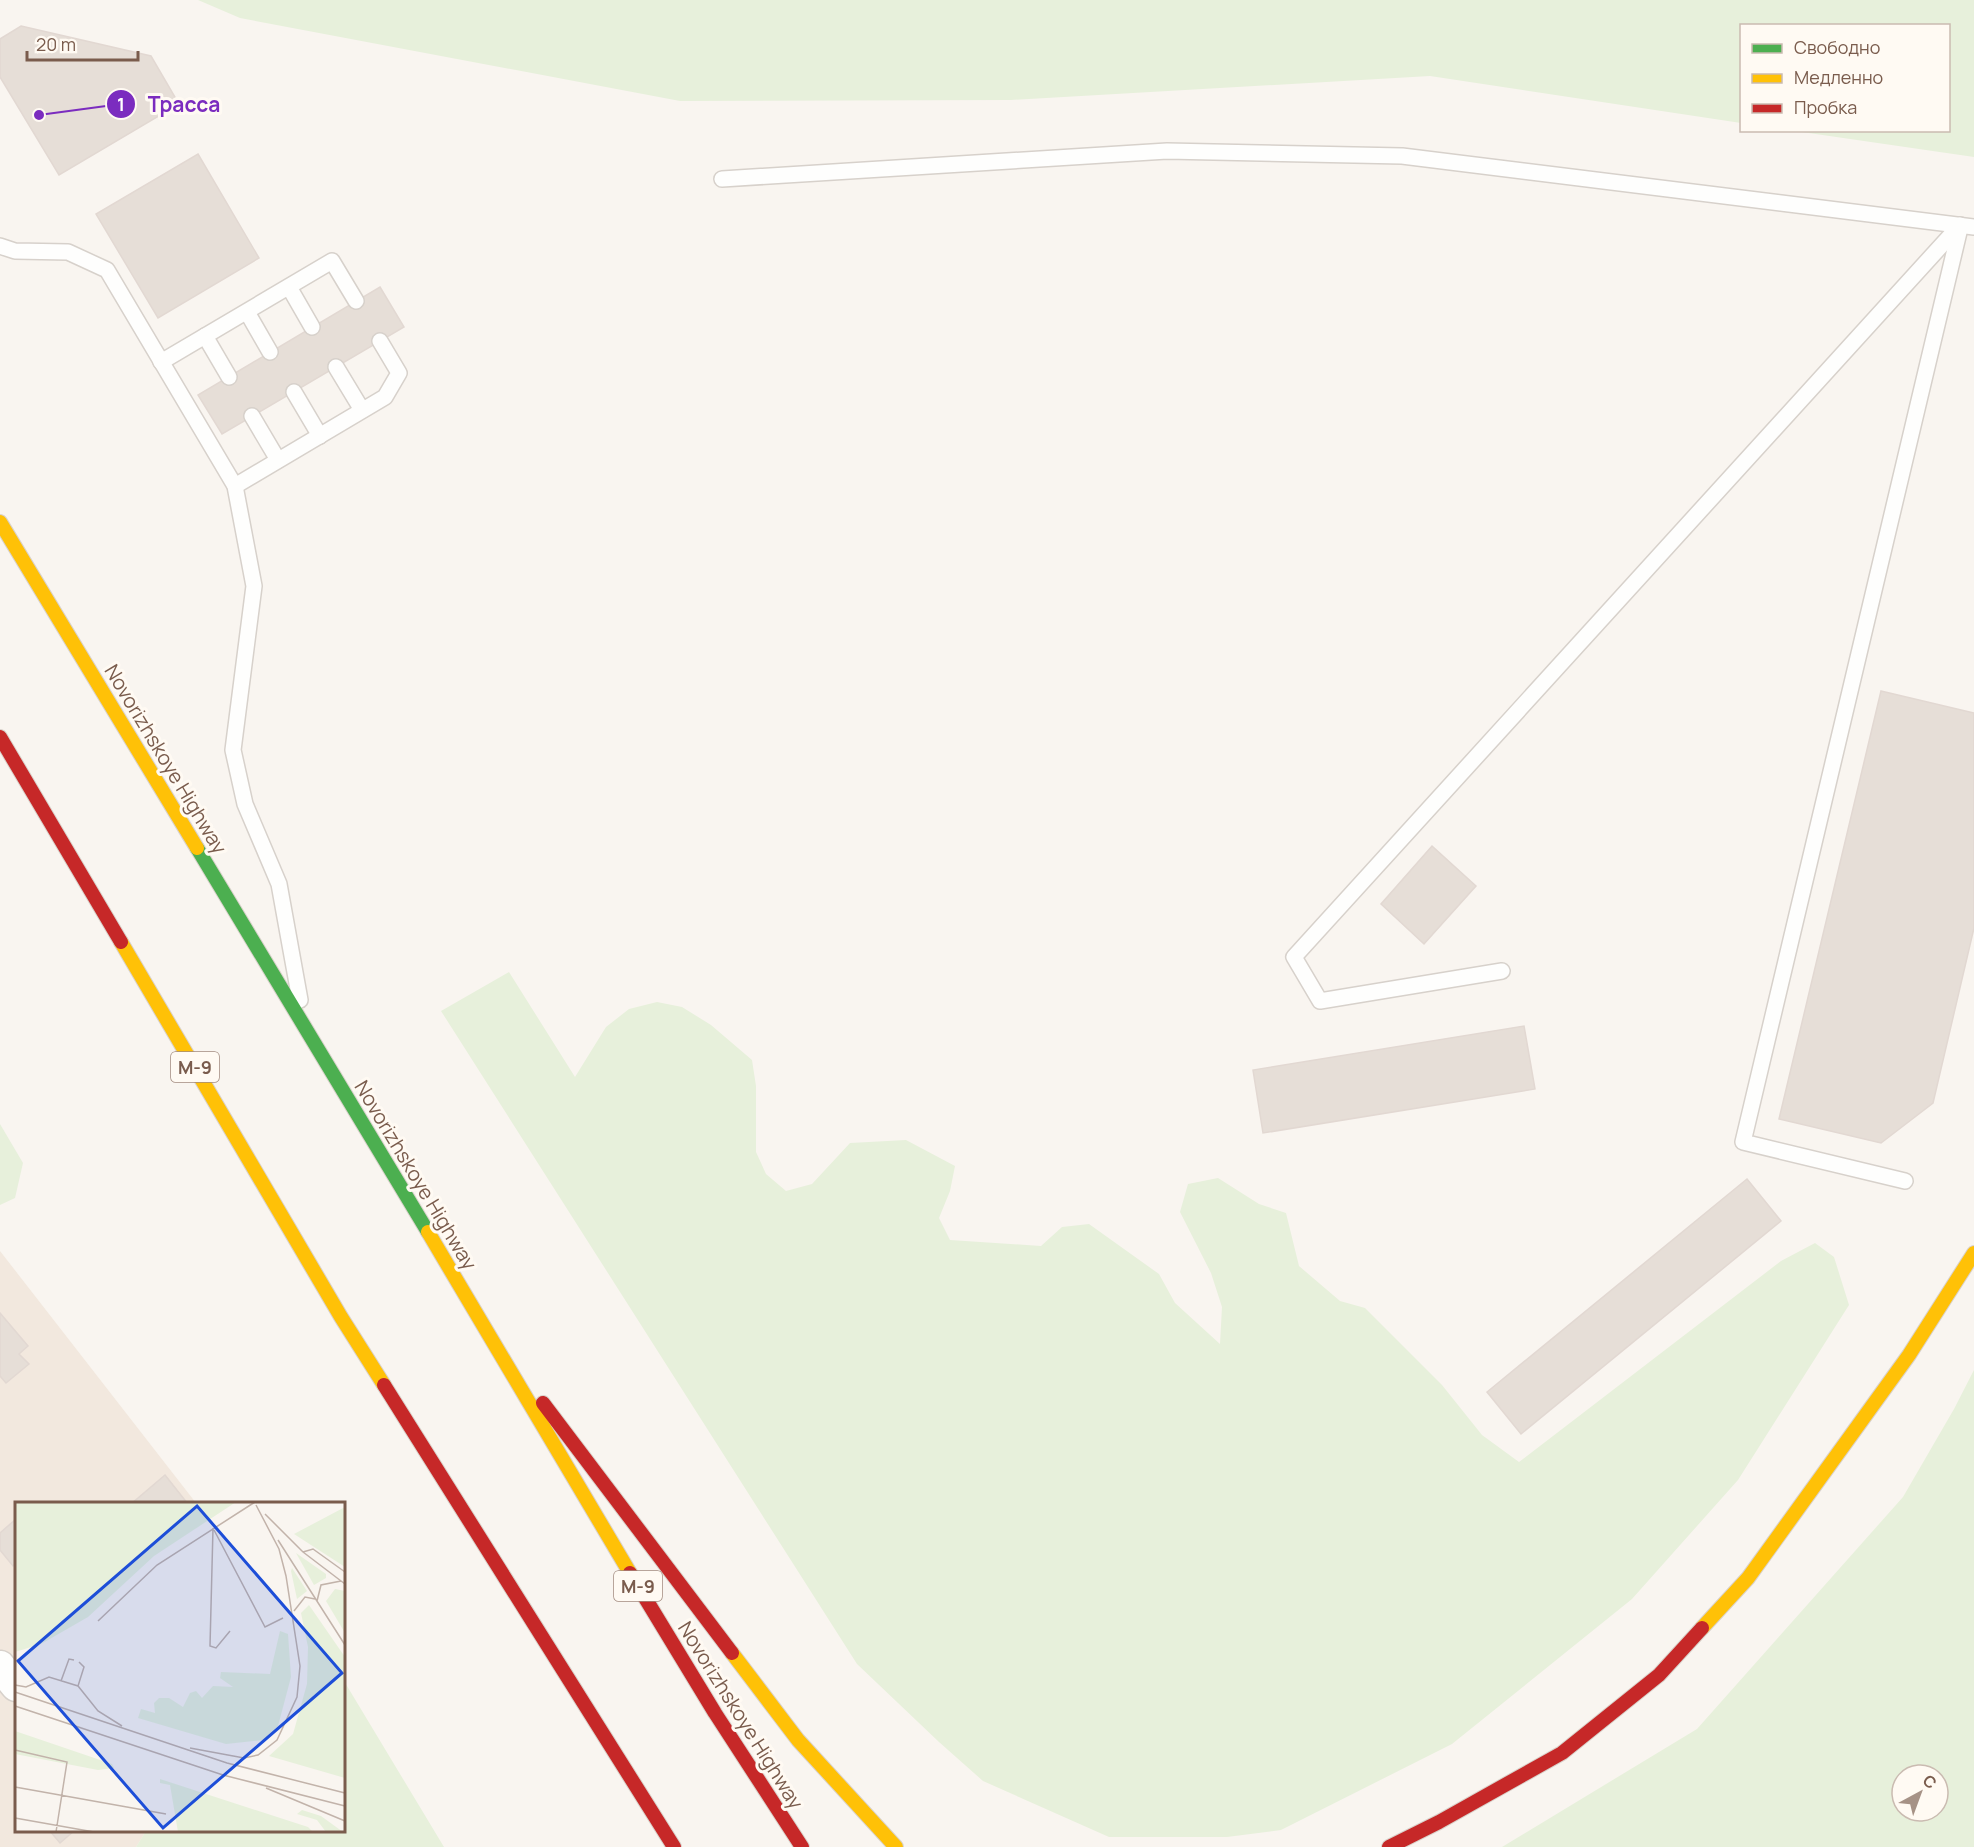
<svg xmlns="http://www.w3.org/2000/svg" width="1974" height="1847" font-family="Manrope,sans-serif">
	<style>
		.residential { fill: #f2e8de }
		.green { fill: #e7f0db; fill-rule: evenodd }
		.building { fill: #e6ded7; stroke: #e2d8d2; stroke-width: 1.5 }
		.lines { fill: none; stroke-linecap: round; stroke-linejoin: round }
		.lane-casing { stroke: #d7d1cb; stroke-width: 18 }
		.street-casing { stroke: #d7d1cb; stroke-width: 33 }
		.fast-casing { stroke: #d9d2cb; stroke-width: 16 }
		.slow-casing { stroke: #d9d2cb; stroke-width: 16 }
		.jam-casing { stroke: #d9d2cb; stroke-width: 16 }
		.lane { stroke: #fefefd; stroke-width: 15 }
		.street { stroke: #fefefd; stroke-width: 30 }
		.fast { stroke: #4caf50; stroke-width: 14 }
		.slow { stroke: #ffc107; stroke-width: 14 }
		.jam { stroke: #c62828; stroke-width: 14 }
		.labels { text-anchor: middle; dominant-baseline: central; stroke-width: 6; stroke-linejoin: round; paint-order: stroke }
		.shield { fill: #fffaf3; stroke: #a28b7f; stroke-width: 1.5 }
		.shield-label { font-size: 18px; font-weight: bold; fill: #7a5c4d }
		.street-label { font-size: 20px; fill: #7a5c4d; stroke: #fffaf3 }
		.inset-road { fill: none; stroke: #c2b3aa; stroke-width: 1.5 }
		.view { fill: #1d4ed8; fill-opacity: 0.15; stroke: #1d4ed8; stroke-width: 3 }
		.inset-edge { fill: none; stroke: #7a5c4d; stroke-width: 3 }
		.leader { fill: none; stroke: #7b2cbf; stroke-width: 2 }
		.callout-dot { fill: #7b2cbf; stroke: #fffaf3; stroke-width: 2 }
		.mark-label { font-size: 18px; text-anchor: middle; font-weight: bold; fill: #fff }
		.callout-label { font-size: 21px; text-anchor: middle; font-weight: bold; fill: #7b2cbf; stroke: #fffaf3; stroke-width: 6; stroke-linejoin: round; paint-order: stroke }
	</style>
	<rect width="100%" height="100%" fill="#f9f5f0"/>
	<path class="residential" d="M0 1251 196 1503 16 1504V1830L146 1831 136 1847H0Z"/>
	<g class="green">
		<path d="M198 0H1974V157L1795 131 1948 130V26H1742L1741 123 1430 76 1011 100 680 101 240 18Z"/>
		<path d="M509 972 575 1077 606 1027 629 1009 657 1002 682 1007 711 1025 752 1060 756 1086V1152L766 1174 786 1191 812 1184 850 1143 906 1140 955 1166 950 1191 939 1218 950 1240 1041 1246 1062 1227 1089 1224 1159 1274 1175 1303 1220 1344 1222 1307 1211 1273 1180 1212 1188 1184 1218 1178 1259 1204 1286 1213 1299 1266 1340 1301 1365 1308 1442 1385 1482 1435 1519 1462 1781 1261 1815 1243 1834 1257 1849 1305 1738 1480 1632 1599 1452 1744 1281 1830 1227 1837H1109L983 1781 939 1742 857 1664 441 1011Z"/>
		<path d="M0 1124 23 1163 15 1198 0 1205Z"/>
		<path d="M1974 1370V1847H1502L1697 1729 1903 1497 1954 1409ZM1902 1775H1938V1811H1902Z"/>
		<path d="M344 1681 444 1847H136L146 1831 344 1830Z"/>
	</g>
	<g class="building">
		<path d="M21 26 151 56 179 104 59 175 0 77V39Z"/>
		<path d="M198 154 259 258 158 318 96 214Z"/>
		<path d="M380 287 404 327 222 434 198 395Z"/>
		<path d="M1881 691 1974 713V928L1933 1103 1881 1143 1779 1119Z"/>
		<path d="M1432 846 1476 886 1424 944 1381 904Z"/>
		<path d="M1524 1026 1535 1089 1263 1133 1253 1070Z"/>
		<path d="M1747 1179 1781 1221 1521 1434 1487 1392Z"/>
		<path d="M0 1313 28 1346 19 1354 29 1364 6 1383 0 1376Z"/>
		<path d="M165 1475 188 1504H131Z"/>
		<path d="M16 1519V1563L13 1566 0 1550V1533Z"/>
		<path d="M49 1830H75L60 1843Z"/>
	</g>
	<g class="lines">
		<g class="lane-casing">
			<g id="lane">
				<path d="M722 179 1167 151 1402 156 1974 227"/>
				<path d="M0 246 15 251 68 252 107 270 235 486 254 586 233 750 245 804 279 884 300 1000"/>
				<path d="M289 287 312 327"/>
				<path d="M247 312 270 352"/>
				<path d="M205 336 229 377"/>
				<path d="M161 362 332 261 356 301"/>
				<path d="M336 367 362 410"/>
				<path d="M294 392 320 436"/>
				<path d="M252 416 278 460"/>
				<path d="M235 486 385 397 399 373 380 341"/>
				<path d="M1502 971 1320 1001 1294 957 1960 225"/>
				<path d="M1905 1181 1743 1142 1960 228"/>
			</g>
		</g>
		<g class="street-casing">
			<path id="street" d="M0 1666 16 1686"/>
		</g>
		<g class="fast-casing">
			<path id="fast" d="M197 848 428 1232"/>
		</g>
		<g class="slow-casing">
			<g id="slow">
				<path d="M0 522 197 848"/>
				<path d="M121 942 341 1317 384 1385"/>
				<path d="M428 1232 630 1573"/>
				<path d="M1702 1628 1748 1578 1909 1355 1974 1253"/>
				<path d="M732 1653 798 1740 896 1847"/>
			</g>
		</g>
		<g class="jam-casing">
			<g id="jam">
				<path d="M0 737 121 942"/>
				<path d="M384 1385 674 1847"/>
				<path d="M543 1403 732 1653"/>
				<path d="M630 1573 715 1713 802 1847"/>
				<path d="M1389 1847 1439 1822 1562 1753 1659 1675 1702 1628"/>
			</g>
		</g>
		<use href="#lane" class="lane"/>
		<use href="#street" class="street"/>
		<use href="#fast" class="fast"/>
		<use href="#slow" class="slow"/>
		<use href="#jam" class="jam"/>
	</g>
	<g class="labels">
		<g class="shield">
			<rect x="171" y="1052" width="48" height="30" rx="4.5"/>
			<rect x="614" y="1571" width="48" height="30" rx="4.5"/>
		</g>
		<g class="shield-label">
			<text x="195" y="1067">М-9</text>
			<text x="638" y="1586">М-9</text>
		</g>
		<g class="street-label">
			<text transform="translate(166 759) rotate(59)">Novorizhskoye Highway</text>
			<text transform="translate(416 1175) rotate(59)">Novorizhskoye Highway</text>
			<text transform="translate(741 1715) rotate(58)">Novorizhskoye Highway</text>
		</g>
	</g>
	<g transform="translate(15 1502)">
		<rect width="330" height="330" fill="#f9f5f0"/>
		<path d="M0 0H221L139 54 73 115 26 142 0 150ZM330 5V65L279 32ZM281 51 311 72V76L299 83ZM277 66 292 89 282 97 276 69ZM320 87 330 89V131L311 99ZM294 103 330 155V276L254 254 278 232 292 182 293 145 286 111ZM265 129 273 132 276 175 263 224 248 238 211 242 123 216 126 207 140 211 139 201 144 196H154L168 205 175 191 181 189 187 196 198 184 218 185 205 176 206 170 255 172ZM0 229 97 262 99 266 83 268 0 252ZM145 277 293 325 298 330H163L155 283 145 281ZM287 308 306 314 328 330H311L302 318 282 312Z" fill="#e7f0db"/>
		<path class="inset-road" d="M250 12 288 50 330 82M198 26 195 144 201 146 215 129M199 28 250 125 268 116M263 38 330 143M288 50 298 47 330 70M302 99 306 83 326 79M279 109 290 95 300 97M83 119 142 63 240 0M46 179 54 157 59 158M0 183 11 185 34 175 63 184 83 209 107 224M63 184 69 165 64 160M0 190 212 261 330 291M0 204 208 273 330 304M175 246 229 256 243 253 262 238 282 195 285 164 271 74 264 47 241 3M0 248 52 260 41 330M0 285 151 312M251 286 330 319M0 316 79 330"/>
		<path class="view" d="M182 4 327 171 148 326 3 159Z"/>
		<rect width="330" height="330" class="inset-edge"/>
	</g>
	<path class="leader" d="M39 115L121 104"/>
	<g class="callout-dot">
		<circle cx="39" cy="115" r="6"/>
		<circle cx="121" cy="104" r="15"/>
	</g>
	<g class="mark-label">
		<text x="121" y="111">1</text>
	</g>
	<g class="callout-label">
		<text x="184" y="112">Трасса</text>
	</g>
	<rect x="1740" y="24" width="210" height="108" fill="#fffaf3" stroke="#cabbb1" stroke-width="1.5"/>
	<rect x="1752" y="44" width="30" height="9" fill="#4caf50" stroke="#cabbb1" stroke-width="1.5"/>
	<text x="1794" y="54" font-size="18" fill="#7a5c4d">Свободно</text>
	<rect x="1752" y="74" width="30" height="9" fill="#ffc107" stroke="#cabbb1" stroke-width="1.5"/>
	<text x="1794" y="84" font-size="18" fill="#7a5c4d">Медленно</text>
	<rect x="1752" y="104" width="30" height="9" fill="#c62828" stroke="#cabbb1" stroke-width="1.5"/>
	<text x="1794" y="114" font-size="18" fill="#7a5c4d">Пробка</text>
	<g transform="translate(1920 1793) rotate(41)"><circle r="28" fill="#fffaf3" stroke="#cabbb1" stroke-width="1.5"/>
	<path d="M0-4.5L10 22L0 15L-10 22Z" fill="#a69286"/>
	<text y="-9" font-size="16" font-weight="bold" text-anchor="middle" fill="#7a5c4d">С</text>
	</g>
	<path d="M27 51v9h111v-9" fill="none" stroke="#7a5c4d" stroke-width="3"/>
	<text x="36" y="51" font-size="18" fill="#7a5c4d" stroke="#fffaf3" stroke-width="4.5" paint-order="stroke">20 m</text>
</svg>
